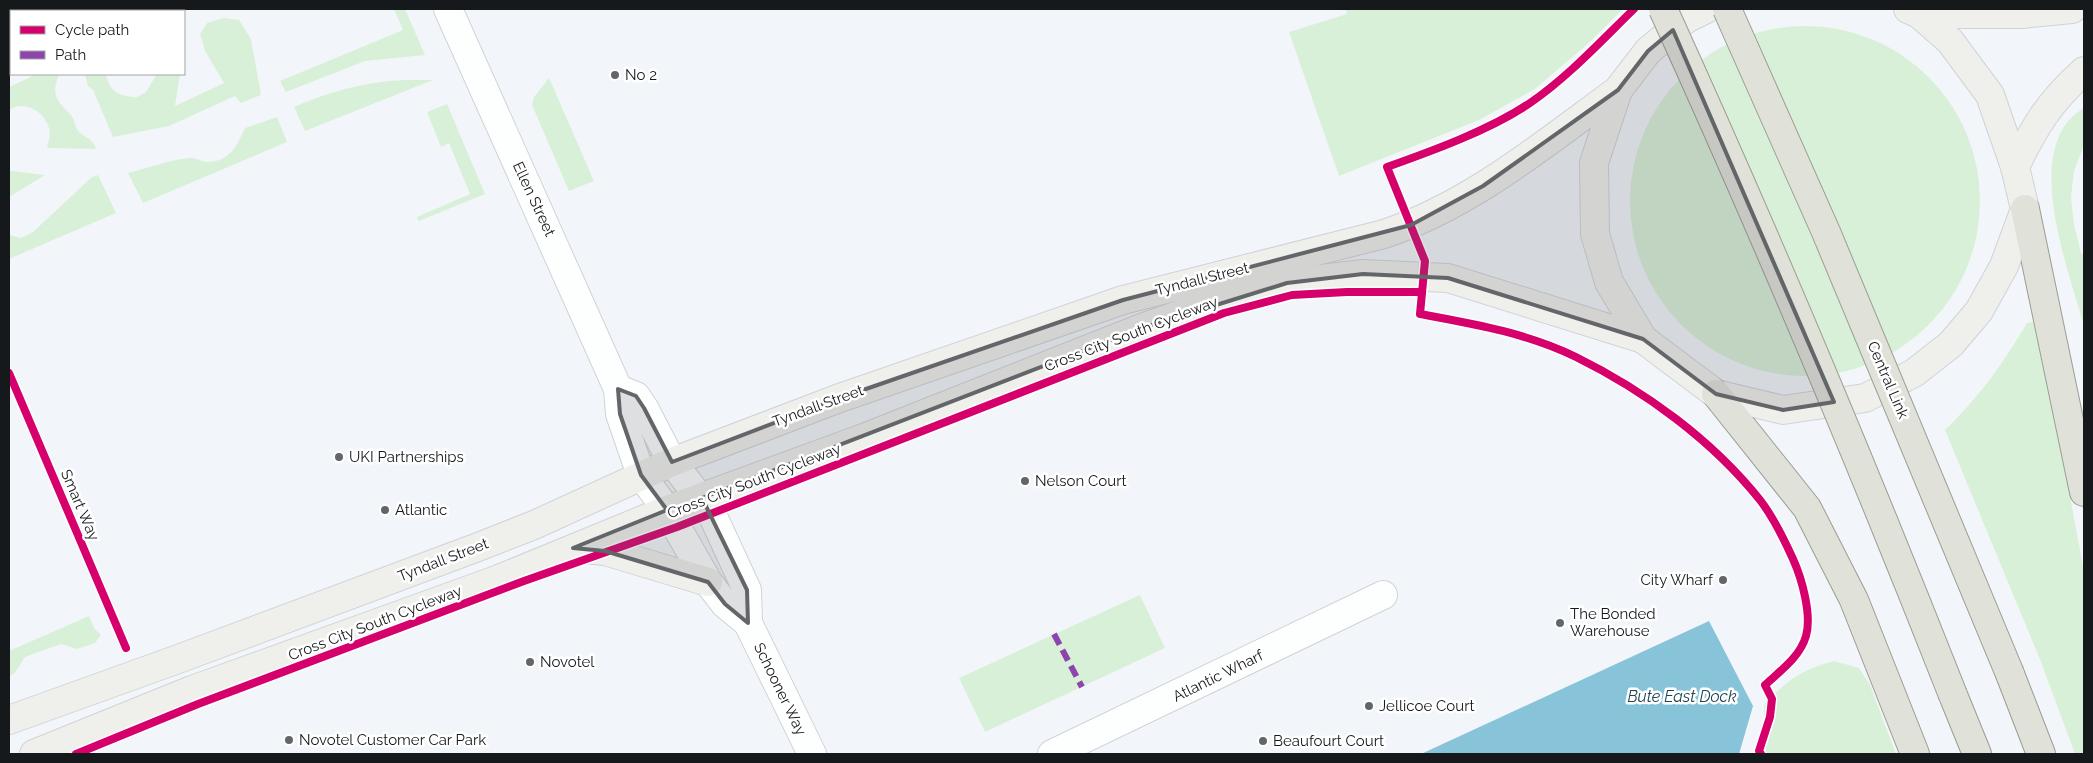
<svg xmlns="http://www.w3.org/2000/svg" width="2093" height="763" font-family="Raleway,sans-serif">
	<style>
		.green { fill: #d9f0d8 }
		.water { fill: #87c4da }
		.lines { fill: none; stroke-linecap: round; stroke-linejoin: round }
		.street-casing { stroke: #d0d3d6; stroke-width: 30 }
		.secondary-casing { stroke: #d0d3d6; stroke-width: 30 }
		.primary-casing { stroke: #9a9d91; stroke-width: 30 }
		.street { stroke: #fdfefe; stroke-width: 28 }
		.secondary { stroke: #efefec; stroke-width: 28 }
		.primary { stroke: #e0e2da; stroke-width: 28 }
		.primary-bridge-casing { stroke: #9a9d91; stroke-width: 30; stroke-linecap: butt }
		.primary-bridge { stroke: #e0e2da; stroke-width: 28 }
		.quiet { stroke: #8e44ad; stroke-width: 6; stroke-dasharray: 12 6; stroke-linecap: butt }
		.cycleway-casing { stroke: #fff; stroke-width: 11 }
		.cycleway { stroke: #d6006c; stroke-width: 8 }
		.marked { fill: #636669; fill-opacity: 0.2; stroke: #636669; stroke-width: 4; stroke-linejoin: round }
		.poi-dot { fill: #636669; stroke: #fff; stroke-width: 2 }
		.labels { text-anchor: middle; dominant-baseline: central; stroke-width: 5; stroke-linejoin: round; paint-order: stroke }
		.poi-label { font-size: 15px; fill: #16191b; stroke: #fff; text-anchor: start }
		.street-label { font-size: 15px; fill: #16191b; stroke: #fff }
		.water-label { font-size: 16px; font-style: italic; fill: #1d4451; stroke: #fff }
	</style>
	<rect width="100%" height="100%" fill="#f2f6fa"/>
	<g class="green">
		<path d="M394 9H405L425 55 365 61 286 92 280 81 403 30Z"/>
		<path d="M1346 9H1623L1591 41 1535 89 1479 120 1339 176 1289 32 1347 14Z"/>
		<path d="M224 18 239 20 251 39 261 95 241 103 235 96 169 126 113 137 93 90 88 86 85 74H106C109 91 120 97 137 97L146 92 157 74H180L175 106 224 83 205 51 200 34 207 23Z"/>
		<circle cx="1805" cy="201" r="175"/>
		<path d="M37 74H59C51 96 56 99 71 115 75 120 75 129 80 133 88 139 93 139 96 149L47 148C48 142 51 135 49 128 45 112 24 99 9 110V87Z"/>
		<path d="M549 78 594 181 569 191 532 105 534 97Z"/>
		<path d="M405 80H433L305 131 294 107C332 91 363 82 405 80Z"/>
		<path d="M447 104 485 194 419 221 417 217 470 194 449 143 441 147 427 112Z"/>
		<path d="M2084 108V145L2074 171 2071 197 2074 225 2081 253 2084 255V326C2069 271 2019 145 2084 108Z"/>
		<path d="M277 117 287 142 143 203 128 173C148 168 169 160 189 158 195 157 201 162 207 162 230 162 237 145 245 128Z"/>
		<path d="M9 171H12L45 175 9 197Z"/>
		<path d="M98 175 116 213 9 259V235L21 238 33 232 92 177Z"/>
		<path d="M2031 322 2036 323 2038 327 2084 571V754H2075L2041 662 1945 430C1980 396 2002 365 2027 323Z"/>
		<path d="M1140 595 1165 648 985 732 959 678Z"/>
		<path d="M89 616 94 628 101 635 95 643 77 649 61 644 25 657 14 674 9 676V651Z"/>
		<path d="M1834 661 1859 668 1870 685 1896 754H1765L1764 705C1787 680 1801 670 1834 661Z"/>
	</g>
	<path class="water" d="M1709 621 1753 706 1739 754H1421Z"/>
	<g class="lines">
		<g class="street-casing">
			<g id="street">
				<path d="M448 9 618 389 620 414 641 475 667 510 708 582 725 604 748 623"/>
				<path d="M618 389 636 396 644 408 672 462 711 512 747 590 748 623 812 754"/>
				<path d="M1052 754 1383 595"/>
			</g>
		</g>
		<g class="secondary-casing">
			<g id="secondary">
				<path d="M1706 9 1686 19 1648 51 1618 90 1594 163 1595 234 1609 282 1643 339 1716 394 1783 410 1865 398 1914 373 1951 344 1979 311 2004 266 2025 209 2015 167 1990 95 1950 41 1919 14 1908 9"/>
				<path d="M1919 14H2022L2072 9"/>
				<path d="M2015 167C2034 127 2050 101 2084 71"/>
				<path d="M575 548 605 551 708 582"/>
				<path d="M9 720 181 658 478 547 534 525 672 462 837 399 1123 300 1384 234C1471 205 1544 144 1618 90"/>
				<path d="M34 754 192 690 499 579 667 510 861 439 1139 329 1198 308 1287 283 1363 274 1448 278 1643 339"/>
			</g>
		</g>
		<g class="primary-casing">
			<g id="primary">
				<path d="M2025 209 2084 492"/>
				<path d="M1716 394 1807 508 1854 600 1915 754"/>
				<path d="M2010 674 2041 754"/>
				<path d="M1953 695 1977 754"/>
			</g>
		</g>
		<use href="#street" class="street"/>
		<use href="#secondary" class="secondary"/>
		<use href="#primary" class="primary"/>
		<g class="primary-bridge-casing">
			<g id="primary-bridge">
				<path d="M1663 9C1766 235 1862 464 1953 695"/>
				<path d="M1727 9 1826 232 2010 674"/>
			</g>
		</g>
		<use href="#primary-bridge" class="primary-bridge"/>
		<path class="quiet" d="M1054 634 1082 687"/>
		<g class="cycleway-casing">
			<g id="cycleway">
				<path d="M1634 9C1601 41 1568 77 1530 103 1490 130 1432 151 1387 167L1425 261 1420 314C1474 324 1527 333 1576 357 1645 391 1712 440 1760 500 1774 518 1784 539 1793 559 1802 579 1812 615 1806 636 1800 657 1780 671 1765 685L1772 699 1770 717 1759 751 1761 754"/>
				<path d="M9 373 126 648"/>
				<path d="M76 754 198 704 524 581 677 527 1224 313 1292 295 1347 292H1422"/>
			</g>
		</g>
		<use href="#cycleway" class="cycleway"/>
	</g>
	<path class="marked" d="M1673 30 1834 402 1783 410 1716 394 1643 339 1448 278 1363 274 1287 283 1139 329 702 498 747 590 748 623 725 604 708 582 605 551 573 548 667 510 641 475 620 414 618 389 636 396 644 408 672 462 837 399 1123 300 1411 225 1483 186 1618 90 1648 51Z"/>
	<g class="poi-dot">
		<circle cx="615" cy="75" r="5"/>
		<circle cx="339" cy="457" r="5"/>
		<circle cx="1025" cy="481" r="5"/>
		<circle cx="385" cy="510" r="5"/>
		<circle cx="1723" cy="580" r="5"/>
		<circle cx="1560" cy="623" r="5"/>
		<circle cx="530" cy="662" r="5"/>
		<circle cx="1369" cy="706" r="5"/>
		<circle cx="289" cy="740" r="5"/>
		<circle cx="1263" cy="741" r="5"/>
	</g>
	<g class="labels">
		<g class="poi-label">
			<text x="625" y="75">No 2</text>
			<text x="349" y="457">UKI Partnerships</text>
			<text x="1035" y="481">Nelson Court</text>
			<text x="395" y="510">Atlantic</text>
			<text x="1713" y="580" text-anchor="end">City Wharf</text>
			<text x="1570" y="614">The Bonded<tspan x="1570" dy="17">Warehouse</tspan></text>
			<text x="540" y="662">Novotel</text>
			<text x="1379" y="706">Jellicoe Court</text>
			<text x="299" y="740">Novotel Customer Car Park</text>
			<text x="1273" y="741">Beaufourt Court</text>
		</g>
		<g class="street-label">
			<text transform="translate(534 199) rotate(65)">Ellen Street</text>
			<text transform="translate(1202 279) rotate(-14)">Tyndall Street</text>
			<text transform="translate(1131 334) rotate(-21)">Cross City South Cycleway</text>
			<text transform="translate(1888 380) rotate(67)">Central Link</text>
			<text transform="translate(818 406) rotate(-20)">Tyndall Street</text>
			<text transform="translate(754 481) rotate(-21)">Cross City South Cycleway</text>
			<text transform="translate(80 505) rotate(67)">Smart Way</text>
			<text transform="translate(443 560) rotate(-21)">Tyndall Street</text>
			<text transform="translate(375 623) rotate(-21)">Cross City South Cycleway</text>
			<text transform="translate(1218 676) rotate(-26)">Atlantic Wharf</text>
			<text transform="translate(780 689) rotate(64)">Schooner Way</text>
		</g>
		<g class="water-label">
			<text x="1682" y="696">Bute East Dock</text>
		</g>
	</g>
	<rect width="2093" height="763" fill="none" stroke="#16191b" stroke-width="20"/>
	<rect x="10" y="10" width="175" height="65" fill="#ffffff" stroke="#a2a3a4"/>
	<rect x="20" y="26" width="25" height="8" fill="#d6006c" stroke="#a2a3a4"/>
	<text x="55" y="35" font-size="15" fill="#16191b">Cycle path</text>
	<rect x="20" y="51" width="25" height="8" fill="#8e44ad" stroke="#a2a3a4"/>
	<text x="55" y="60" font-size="15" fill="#16191b">Path</text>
</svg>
